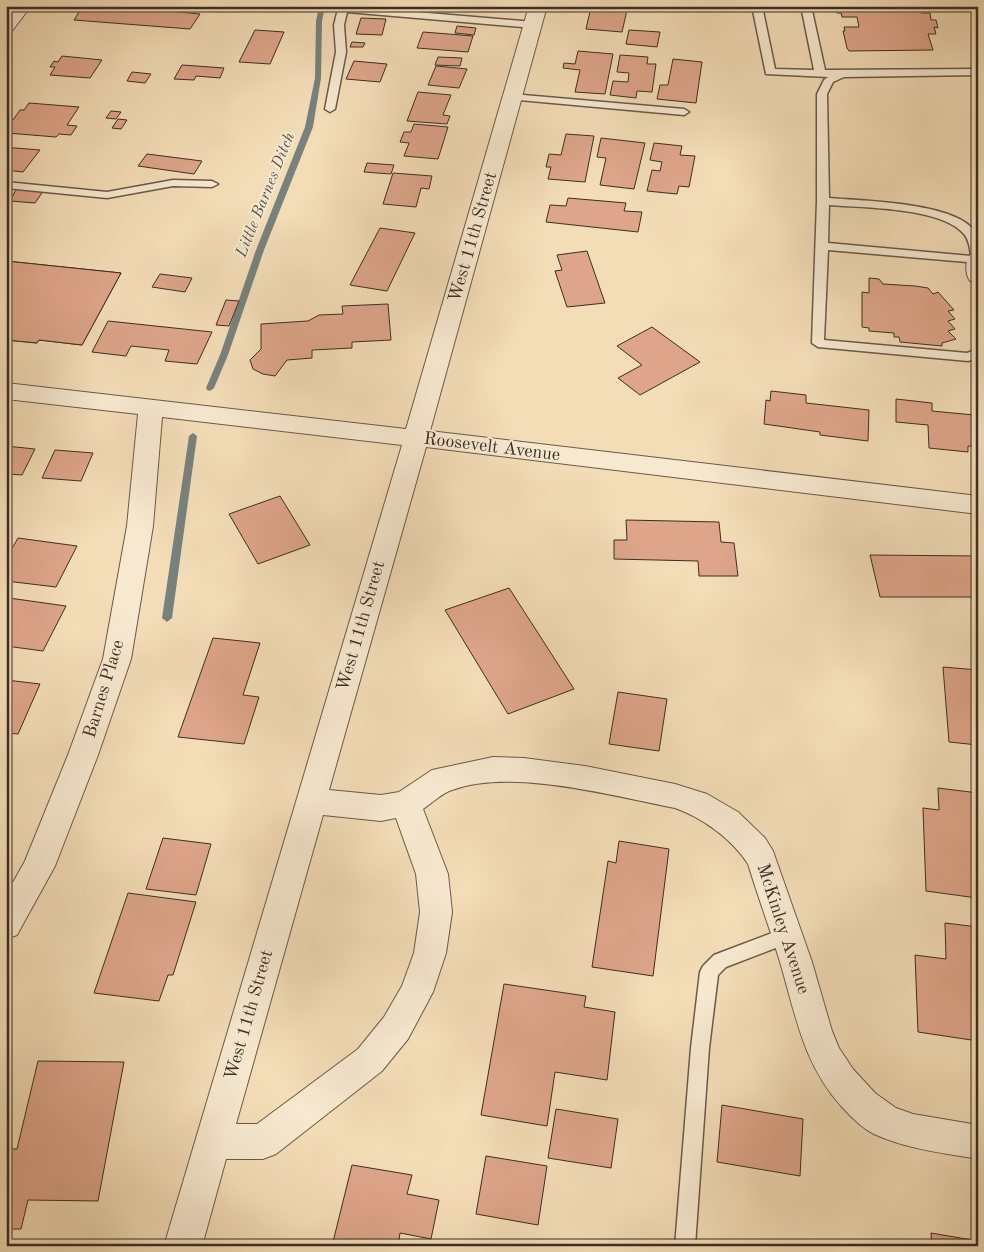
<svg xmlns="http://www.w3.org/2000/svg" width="984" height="1252" font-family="'Old Standard TT',serif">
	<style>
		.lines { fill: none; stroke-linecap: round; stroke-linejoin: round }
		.stream { fill: #77827e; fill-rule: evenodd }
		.building { fill: #dea58a; stroke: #3b2e26 }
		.service-casing { stroke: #695a4a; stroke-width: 3 }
		.minor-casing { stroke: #695a4a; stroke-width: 2 }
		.service { fill: #f7e9d0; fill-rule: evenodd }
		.minor { fill: #f7e9d0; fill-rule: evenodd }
		.labels { text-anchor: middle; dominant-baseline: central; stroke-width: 4; stroke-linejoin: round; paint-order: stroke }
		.far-water-label { font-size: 16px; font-style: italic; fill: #54514a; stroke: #f7e9d0 }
		.street-label { font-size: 18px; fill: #3b2e26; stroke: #f7e9d0 }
	</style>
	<rect width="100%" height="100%" fill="#f3ddb7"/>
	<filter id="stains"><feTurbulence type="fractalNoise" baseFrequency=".004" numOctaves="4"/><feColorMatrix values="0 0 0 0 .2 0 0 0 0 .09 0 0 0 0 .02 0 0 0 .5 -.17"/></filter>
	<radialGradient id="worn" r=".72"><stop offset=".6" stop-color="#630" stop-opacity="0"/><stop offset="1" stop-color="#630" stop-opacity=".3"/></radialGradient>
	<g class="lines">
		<g class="stream">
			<path d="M319 6H325L322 21 321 78 313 127 264 250 228 355 214 388 210 391 207 390 206 388 220 355 256 250 305 127 315 78 316 21Z"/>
			<path d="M193 433 197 436 172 618 167 622 162 618 189 436Z"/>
		</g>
	</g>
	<g class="building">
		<path d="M83 6H112L200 14 190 29 74 20Z"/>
		<path d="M187 6H225L222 12 185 9Z"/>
		<path d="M836 6H919L921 13H930L931 20H936L938 28 934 27 936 34H928L933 50 849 51 847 48 843 31H845L844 27H859L857 17H842L841 13H837Z"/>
		<path d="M591 7 627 10 622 32 586 29Z"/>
		<path d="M361 18 386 19 382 35 356 34Z"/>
		<path d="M457 26 476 28 474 35 455 33Z"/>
		<path d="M255 30 284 32 270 64 239 62Z"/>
		<path d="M629 30 660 32 657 47 626 44Z"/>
		<path d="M423 32 473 36 468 52 417 48Z"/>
		<path d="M352 42 365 43 363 47H350Z"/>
		<path d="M578 51 613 54 605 94 575 92 580 70 563 68 564 63 575 64Z"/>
		<path d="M620 55 648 57 647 64H656L652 92 637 91 636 98 610 95 613 81 628 82 629 73 617 72Z"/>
		<path d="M62 56 102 60 90 78 50 75 55 67H50L54 61 58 62Z"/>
		<path d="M438 57 462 58 460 66 435 65Z"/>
		<path d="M673 59 702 62 696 103 657 99 660 85H668Z"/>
		<path d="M354 61 387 64 380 82 346 79Z"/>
		<path d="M182 65 224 68 220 78 196 76 194 80 174 79Z"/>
		<path d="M436 66 467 69 459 88 428 85Z"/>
		<path d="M132 72 151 74 145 83 127 81Z"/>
		<path d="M418 92 451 95 443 115 450 116 447 124 407 121Z"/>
		<path d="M29 103 79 107 67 125 77 126 71 135 59 134 56 137 7 133 6 119 13 120 20 110H24Z"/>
		<path d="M111 111 121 112 116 119 106 118Z"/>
		<path d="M118 119 127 120 121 129 112 128Z"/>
		<path d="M414 124 448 127 438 159 404 156 409 143 400 142 404 132H411Z"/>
		<path d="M566 134 594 136 585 182 548 179 551 167H546L549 154 561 155Z"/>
		<path d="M601 138 645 143 634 189 600 185 606 158 597 157Z"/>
		<path d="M654 143 682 146 680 155 695 156 689 187 679 186 677 194 647 191 652 170 660 171 662 162 650 160Z"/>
		<path d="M6 148H15L40 150 23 172 6 170Z"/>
		<path d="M147 154 202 161 194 174 138 166Z"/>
		<path d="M367 163 394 165 391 174 364 172Z"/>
		<path d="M393 173 432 176 429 189 421 188 416 207 383 204Z"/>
		<path d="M17 188 44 190 35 203 10 201Z"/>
		<path d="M568 198 626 203 624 211 642 212 638 232 546 222 550 205 566 206Z"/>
		<path d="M380 228 415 233 387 291 350 285Z"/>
		<path d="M587 251 605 303 567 307 555 271 562 270 557 255Z"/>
		<path d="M6 261 121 273 82 345 39 340 37 343 6 340V312L60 318 75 291 6 284Z"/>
		<path d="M6 261 121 273 82 345 39 340 37 343 6 340Z"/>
		<path d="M160 274 192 278 185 292 152 287Z"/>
		<path d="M869 278 879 279 883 284 915 286 928 288 933 294 938 292 954 310 948 311 955 319 948 321 955 329 948 331 956 339 942 343V346L900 342 899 337H894V333L869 331V328L862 327V292L869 293Z"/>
		<path d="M226 300 239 301 229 326 216 325Z"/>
		<path d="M388 304 391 340 352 342V348L312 350V358L287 360 275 376 263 374 253 369 250 360 261 349V324L308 321 319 315 343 314 342 306Z"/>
		<path d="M108 321 212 332 197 364 165 361 169 350 131 346 126 356 92 352Z"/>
		<path d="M652 327 700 362 640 395 618 378 642 365 617 346Z"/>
		<path d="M771 391 806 395V403L869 410 868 441 820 435V432L764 424 766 400 770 401Z"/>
		<path d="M896 399 932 403V411L974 415V418H978V447L968 446V452L929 448 928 425 896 422Z"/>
		<path d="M6 446 35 449 22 475 6 474Z"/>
		<path d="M55 450 93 453 81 481 42 478Z"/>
		<path d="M280 496 310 545 258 564 229 514Z"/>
		<path d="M626 520 719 522 721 542 734 543 738 576H699L698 561 614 559V540H627Z"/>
		<path d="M18 538 77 546 56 587 6 581V559Z"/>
		<path d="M870 555 978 556V597H880Z"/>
		<path d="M509 588 574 689 508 714 445 610Z"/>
		<path d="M9 598 66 606 43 651 6 646V625L9 620 6 619V604Z"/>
		<path d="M213 638 260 643 243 695 259 697 244 744 178 737Z"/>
		<path d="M943 667 978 670V745L949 742Z"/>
		<path d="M6 680 40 684 18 734 6 733Z"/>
		<path d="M618 692 667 699 659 751 609 744Z"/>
		<path d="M938 788 978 793V869H976L977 898 926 891 923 808 939 810Z"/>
		<path d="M163 838 211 844 196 895 146 889Z"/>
		<path d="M619 841 669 849 653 976 592 967 608 861 616 863Z"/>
		<path d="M128 893 196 902 173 975H168L159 1001 94 993Z"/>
		<path d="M945 923 978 927V1041L918 1032 915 955 946 959Z"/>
		<path d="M504 984 586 996 584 1007 615 1012 607 1080 555 1072 547 1126 481 1115Z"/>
		<path d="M38 1061 124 1062 98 1201 28 1200 21 1229H6V1149H17Z"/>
		<path d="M722 1105 803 1119 800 1176 717 1162Z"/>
		<path d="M556 1109 618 1119 611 1168 548 1158Z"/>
		<path d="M486 1156 547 1166 538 1225 476 1214Z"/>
		<path d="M352 1165 412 1175 407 1194 439 1200 431 1239 400 1233 398 1246H332Z"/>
		<path d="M931 1233 978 1241V1246H932Z"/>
	</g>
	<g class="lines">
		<g class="service-casing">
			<g id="service">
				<path d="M345 6 533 22 538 25 533 28 347 12 344 25 346 52 335 109 330 112 325 109 336 52 334 25 338 9Z"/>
				<path d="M752 6H762L775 69 814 70 801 6H811L825 70 978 69V75L844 77 833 82 827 94 829 198C860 201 965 202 977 236 980 244 978 256 978 263L828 250 824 340 967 353 978 349V358L968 361 818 347 812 343 817 201V94L824 80 828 77 766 74ZM829 205C863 208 941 207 964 234 969 240 970 248 971 256L828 243Z"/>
				<path d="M512 94 684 109 689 112 684 115 508 99 507 97 508 95Z"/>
				<path d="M173 180 212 181 218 184 212 187 173 186 107 198 6 188V182L107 192Z"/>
				<path d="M788 927 794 929 797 935 794 941 726 967 718 975 709 1048 695 1246H675L691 1048 700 972 703 966 714 955Z"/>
			</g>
		</g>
		<g class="minor-casing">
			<g id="minor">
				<path d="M13 6H31L12 31 6 32V15Z"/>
				<path d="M529 6H547L430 431 978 496V514L426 447 329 790 381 795 399 792 432 770 493 757 524 758 585 766 675 784 707 794 738 812 765 838 773 851 812 962 832 1031 839 1048 853 1069 875 1093 896 1108 913 1114 978 1125V1159C943 1153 907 1149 874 1134 862 1128 851 1117 842 1107 803 1064 796 1016 780 962 770 929 758 897 748 864 732 839 703 818 675 808 613 796 512 768 452 790 442 793 432 803 423 809L448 874 452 912 446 953 433 992 408 1039 382 1071 276 1154 263 1159H226L202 1246H164L402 445 162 417 153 526 131 659 98 755 55 866 17 935 6 939V895L25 861 68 755 103 659 127 526 138 414 6 399V383L406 429ZM323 815 381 821 396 818 416 874 420 912 414 953 402 986 384 1017 358 1049 257 1124H236Z"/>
				<path d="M978 254V283L970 281C965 274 965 262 970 255Z"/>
			</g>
		</g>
		<use href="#service" class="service"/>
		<use href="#minor" class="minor"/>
	</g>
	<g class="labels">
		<g class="far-water-label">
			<text transform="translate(266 195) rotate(-68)">Little Barnes Ditch</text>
		</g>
		<g class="street-label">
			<text transform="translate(473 237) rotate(-74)">West 11th Street</text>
			<text transform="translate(492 447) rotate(7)">Roosevelt Avenue</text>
			<text transform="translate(361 626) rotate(-74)">West 11th Street</text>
			<text transform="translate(104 689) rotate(-73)">Barnes Place</text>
			<text transform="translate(783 929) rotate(72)">McKinley Avenue</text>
			<text transform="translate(249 1015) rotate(-74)">West 11th Street</text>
		</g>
	</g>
	<rect width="984" height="1252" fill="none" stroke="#f3ddb7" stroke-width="25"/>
	<rect x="8" y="8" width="969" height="1237" fill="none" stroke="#3b2e26" stroke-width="2.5"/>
	<rect x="12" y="12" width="959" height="1227" fill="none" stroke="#3b2e26"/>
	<rect width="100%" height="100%" filter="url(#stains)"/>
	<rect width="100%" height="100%" fill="url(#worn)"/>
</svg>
